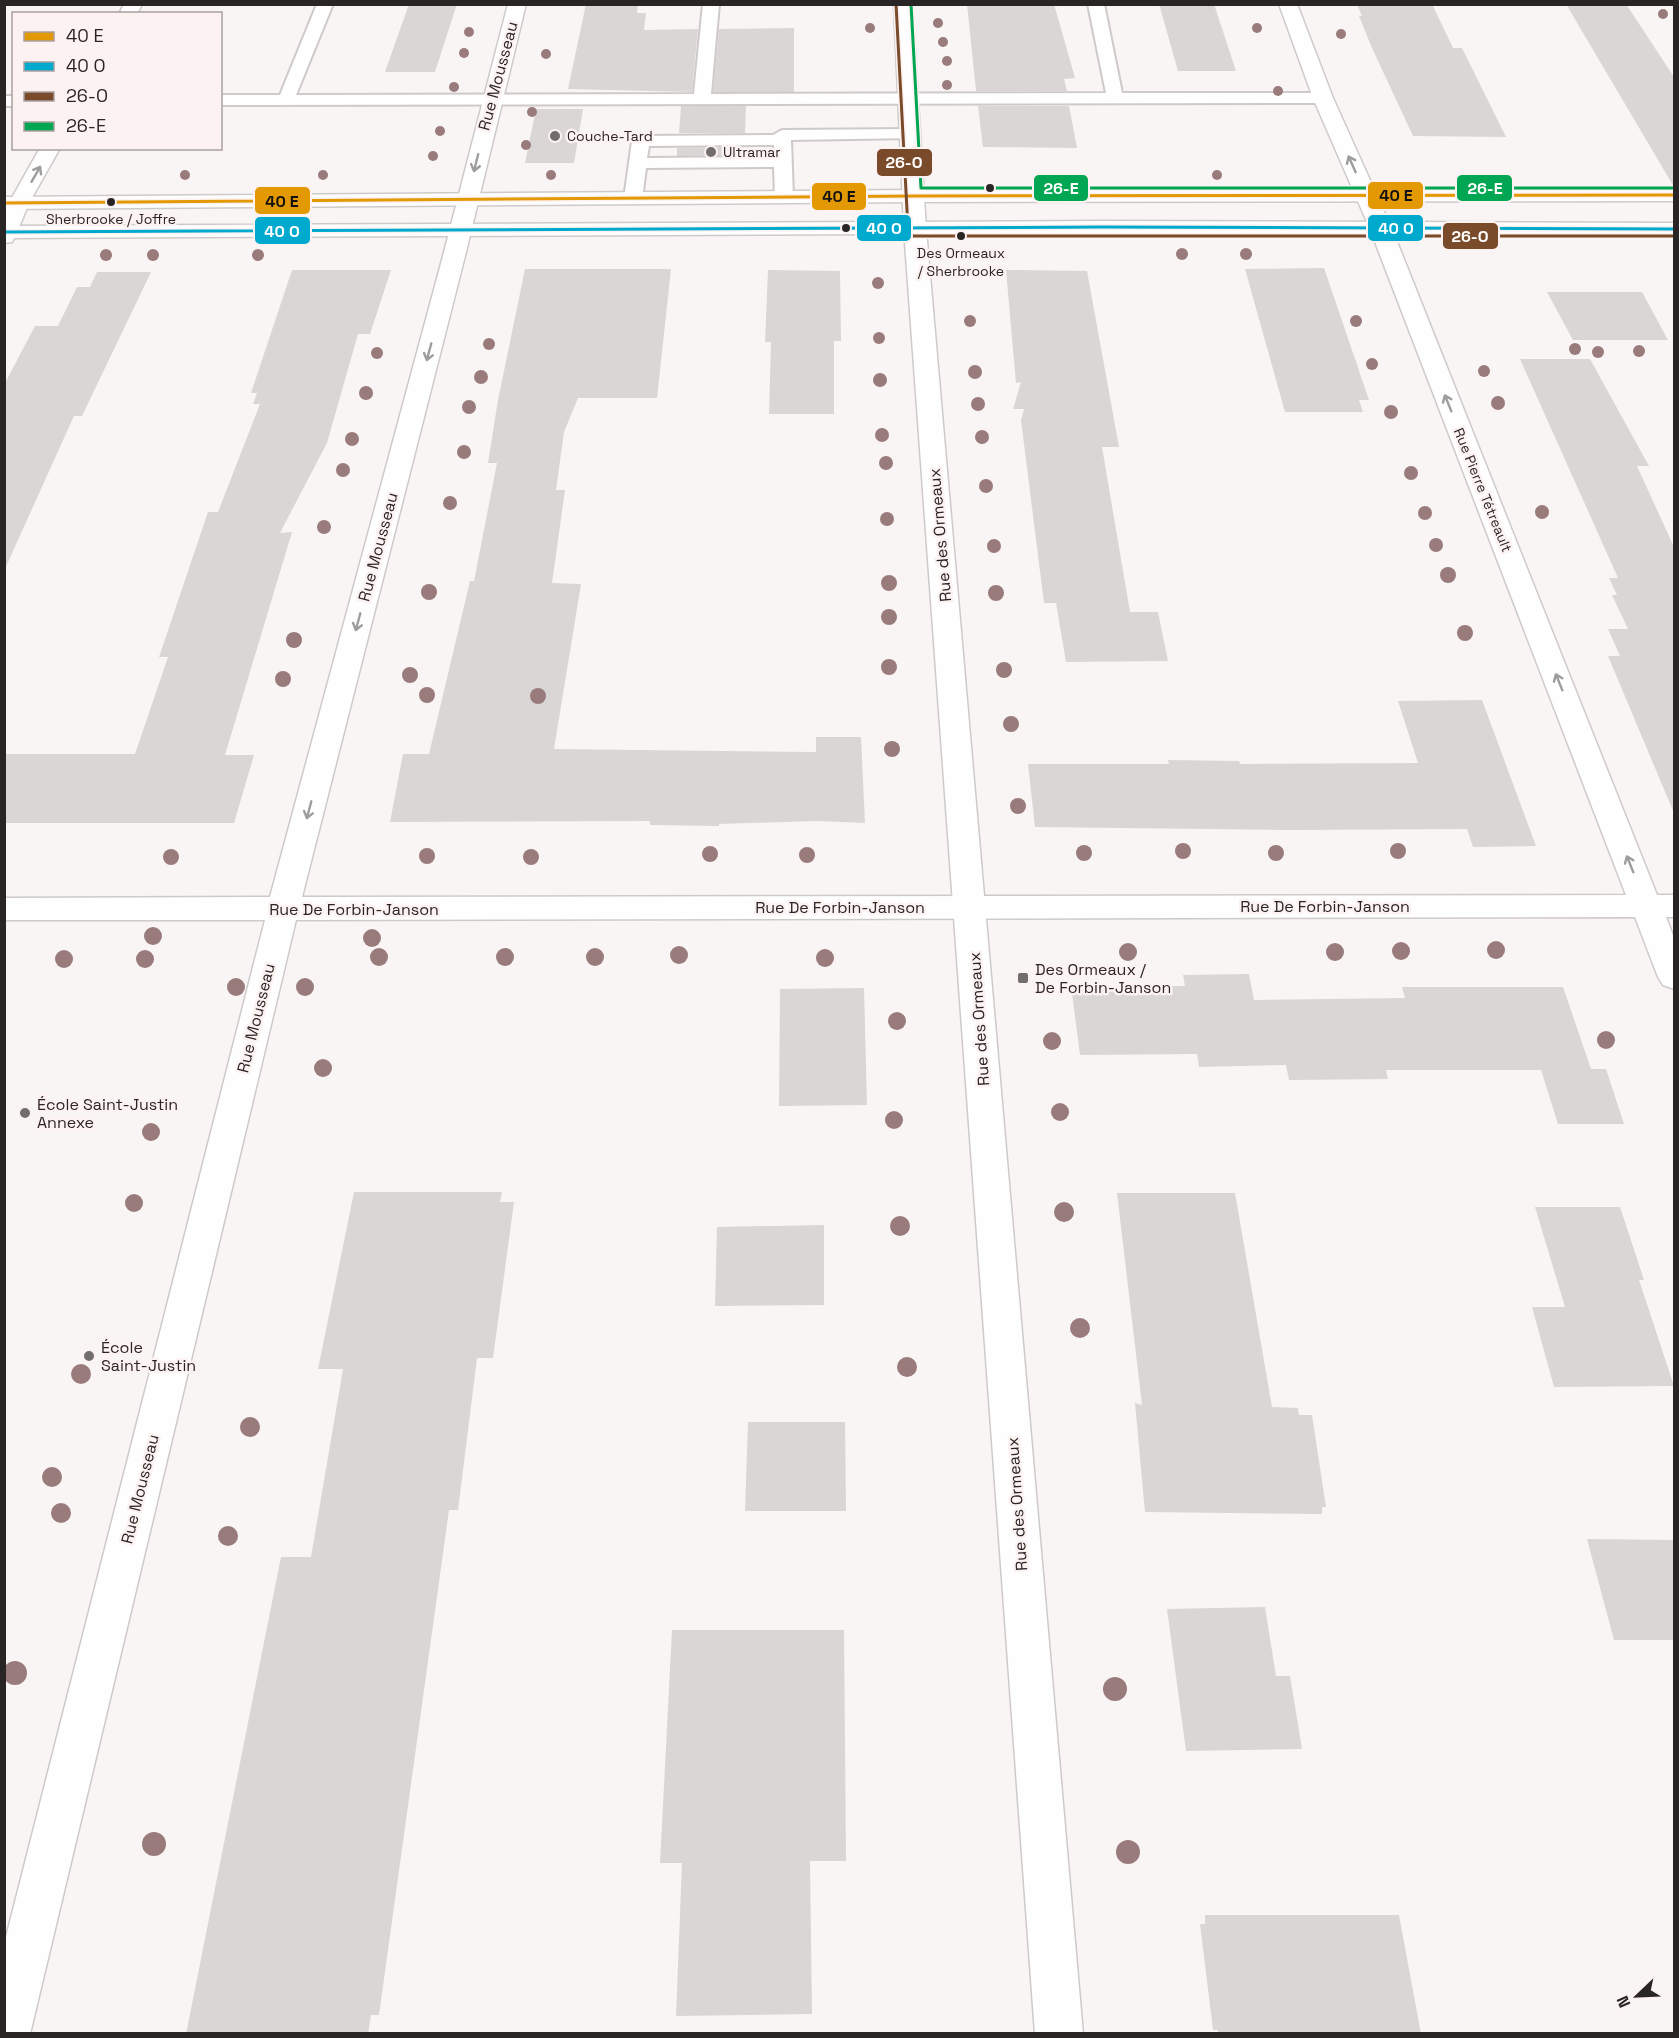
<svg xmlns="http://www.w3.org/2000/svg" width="1679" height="2038" font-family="'Space Grotesk',sans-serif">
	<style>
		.building { fill: #dad6d6 }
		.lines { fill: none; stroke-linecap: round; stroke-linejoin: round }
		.service-casing { stroke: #cfcaca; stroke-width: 4 }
		.minor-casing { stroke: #cfcaca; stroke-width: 3 }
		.tertiary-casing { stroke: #cfcaca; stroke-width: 3 }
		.primary-casing { stroke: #cfcaca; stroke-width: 3 }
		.service { fill: #fefefe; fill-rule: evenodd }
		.minor { fill: #fefefe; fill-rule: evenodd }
		.tertiary { fill: #fefefe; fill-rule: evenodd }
		.primary { fill: #fefefe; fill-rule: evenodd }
		.bus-1-casing { stroke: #fdf2f2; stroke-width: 6 }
		.bus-2-casing { stroke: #fdf2f2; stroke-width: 6 }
		.bus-3-casing { stroke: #fdf2f2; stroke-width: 6 }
		.bus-4-casing { stroke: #fdf2f2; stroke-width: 6 }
		.bus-1 { stroke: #e29904; stroke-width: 3 }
		.bus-2 { stroke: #00a9ce; stroke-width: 3 }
		.bus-3 { stroke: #7a4b2a; stroke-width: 3 }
		.bus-4 { stroke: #00a651; stroke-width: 3 }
		.tree { fill: #9a7b7c }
		.oneway { stroke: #9f9c9c }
		.poi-dot { fill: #736e6e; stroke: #fdf2f2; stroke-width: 2 }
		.bus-dot { fill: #2a2525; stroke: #fdf2f2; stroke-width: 2 }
		.labels { text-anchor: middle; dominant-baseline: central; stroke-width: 5; stroke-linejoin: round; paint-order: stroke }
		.far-poi-label { font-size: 14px; fill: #2a2525; stroke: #fdf2f2; text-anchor: start }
		.bus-label { font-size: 14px; fill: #2a2525; stroke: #fdf2f2 }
		.far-street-label { font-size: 14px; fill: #2a2525; stroke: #fdf2f2 }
		.street-label { font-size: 16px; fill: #2a2525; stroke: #fdf2f2 }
		.poi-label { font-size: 16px; fill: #2a2525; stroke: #fdf2f2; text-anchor: start }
		.line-badge { stroke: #fdf2f2; stroke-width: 2 }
		.badge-label { font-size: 16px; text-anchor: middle; font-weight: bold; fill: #fff }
		.pale-badge-label { font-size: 16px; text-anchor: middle; font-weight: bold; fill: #111 }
	</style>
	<rect width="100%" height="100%" fill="#faf5f5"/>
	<g class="building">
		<path d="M409 4H457L435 72H385Z"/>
		<path d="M586 4H638L637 13H646L644 30 698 29 692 92 568 89Z"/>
		<path d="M967 4H1054L1075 78 1064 79 1067 91H976Z"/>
		<path d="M1159 4H1214L1236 71H1178Z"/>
		<path d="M1357 4H1432L1453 48H1462L1506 137 1413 136 1372 48 1359 16H1362Z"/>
		<path d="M1566 4H1626L1674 77V187Z"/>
		<path d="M794 28V92H713L719 29Z"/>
		<path d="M681 106H746L745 133H679Z"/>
		<path d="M978 106H1069L1077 148 983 147Z"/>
		<path d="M536 109H583L574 163H525Z"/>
		<path d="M744 147V155L677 156V148Z"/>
		<path d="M1324 268 1369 400H1359L1363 412H1285L1245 269Z"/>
		<path d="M525 269H671L657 398H578L564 432 556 490H565L552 583 581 584 554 749 816 752V737H861L865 823 817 821 719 824V826L650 825V821L390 822 403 754H429L470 581H474L497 463H488L498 400Z"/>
		<path d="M292 270H391L370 334H358L327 443 280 533 292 532 225 755H254L234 823H4V754H135L168 657H159L208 512H218L260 404H253L257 393H251Z"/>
		<path d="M768 270 840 271 841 341H834V414H769L771 342H765Z"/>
		<path d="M1006 270 1087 271 1119 447H1102L1130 612H1158L1168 661 1066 662 1056 603H1044L1021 420 1024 409H1013L1021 382 1016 383Z"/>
		<path d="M97 272H151L82 416H74L4 571V385L35 326H58L77 287H90Z"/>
		<path d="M1547 292H1642L1668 340H1573Z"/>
		<path d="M1520 359H1590L1649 466H1637L1674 547V813L1608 656H1620L1608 629H1628L1612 595H1617L1609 578H1618Z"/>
		<path d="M1482 700 1536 846 1473 847 1467 829 1291 830 1035 827 1028 764H1169L1168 760 1239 761 1240 764 1418 763 1398 701Z"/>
		<path d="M1249 974 1254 1000 1405 998 1402 987H1563L1591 1069H1606L1624 1124H1558L1541 1070H1386L1388 1079 1289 1080 1286 1065 1199 1067 1197 1054 1080 1055 1071 986H1185L1183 975Z"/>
		<path d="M864 988 867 1105 779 1106 780 989Z"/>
		<path d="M354 1192H502L500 1202H514L493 1358H477L458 1510H449L379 2015H371L368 2034H186L281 1557H311L343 1369H318Z"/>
		<path d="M1117 1193H1235L1272 1407 1298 1408 1299 1415H1312L1326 1507H1322V1514L1145 1512 1135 1403 1142 1405Z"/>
		<path d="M1535 1207H1620L1644 1280H1639L1674 1386 1554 1387 1532 1307H1565Z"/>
		<path d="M824 1225V1305L715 1306 717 1227Z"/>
		<path d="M748 1422H845L846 1511H745Z"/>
		<path d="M1587 1539 1674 1540V1640H1614Z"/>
		<path d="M1265 1607 1276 1676H1290L1302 1749 1186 1751 1167 1609Z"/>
		<path d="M672 1630H844L846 1861H810L812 2014 676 2016 682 1863H660Z"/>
		<path d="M1205 1915H1399L1421 2034H1218V2030H1213L1200 1924H1205Z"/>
	</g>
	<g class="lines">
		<g class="service-casing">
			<g id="service">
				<path d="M317 4H333L296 95 694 94 703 4H719L711 94 1106 93 1088 4H1104L1122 93H1323L1331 98 1323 103 220 105V95H280Z"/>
				<rect x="4" y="96" width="10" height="10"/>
				<path d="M910 129 916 130 919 134 916 138 791 140 793 197 790 201H778L775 197 774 167 646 168 642 199 639 203H627L624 199 632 141 635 137 641 136 773 135 782 130ZM774 145V157L647 158 649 146Z"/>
			</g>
		</g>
		<g class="minor-casing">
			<g id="minor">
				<path d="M124 4H142L137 14H119Z"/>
				<path d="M508 4H526L465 256 302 897 1626 895 1370 229 1313 98 1279 4H1297L1333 98 1392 229 1657 895H1674V917H1666L1674 938V989L1663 985 1658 977 1635 917 296 920 30 2034H4V1945L265 920H4V898L270 897 443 256Z"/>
				<path d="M40 148H60L29 203 15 237 12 242 4 243V212Z"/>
			</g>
		</g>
		<g class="tertiary-casing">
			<path id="tertiary" d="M894 4H912L926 229 1083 2034H1035L904 229Z"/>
		</g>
		<g class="primary-casing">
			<g id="primary">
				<path d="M1674 189V201L914 202 4 209V197L914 190Z"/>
				<path d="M1102 221 1674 223V235L1102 233 4 238V226Z"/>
			</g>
		</g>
		<use href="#service" class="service"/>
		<use href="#minor" class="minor"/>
		<use href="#tertiary" class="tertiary"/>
		<use href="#primary" class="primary"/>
		<g class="bus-1-casing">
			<path id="bus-1" d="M4 203 914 196 1674 195"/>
		</g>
		<g class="bus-2-casing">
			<path id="bus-2" d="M4 232 1102 227 1674 229"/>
		</g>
		<g class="bus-3-casing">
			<path id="bus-3" d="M896 4 908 229 913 236H1674"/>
		</g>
		<g class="bus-4-casing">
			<path id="bus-4" d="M911 4 921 188H1674"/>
		</g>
		<use href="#bus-1" class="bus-1"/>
		<use href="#bus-2" class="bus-2"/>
		<use href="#bus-3" class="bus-3"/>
		<use href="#bus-4" class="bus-4"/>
	</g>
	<g class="tree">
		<circle cx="1663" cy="14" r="5"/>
		<circle cx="938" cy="23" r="5"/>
		<circle cx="870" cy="28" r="5"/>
		<circle cx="1257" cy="28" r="5"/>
		<circle cx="469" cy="32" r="5"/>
		<circle cx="1341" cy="34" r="5"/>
		<circle cx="943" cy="42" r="5"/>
		<circle cx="464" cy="53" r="5"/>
		<circle cx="546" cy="54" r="5"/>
		<circle cx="947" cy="61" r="5"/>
		<circle cx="947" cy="85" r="5"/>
		<circle cx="454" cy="87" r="5"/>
		<circle cx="1278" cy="91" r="5"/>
		<circle cx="532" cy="112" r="5"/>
		<circle cx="440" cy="131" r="5"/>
		<circle cx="526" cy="145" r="5"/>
		<circle cx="433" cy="156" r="5"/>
		<circle cx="185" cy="175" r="5"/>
		<circle cx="323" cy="175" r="5"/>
		<circle cx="551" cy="175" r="5"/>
		<circle cx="1217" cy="175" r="5"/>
		<circle cx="1182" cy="254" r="6"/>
		<circle cx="1246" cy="254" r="6"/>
		<circle cx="106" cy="255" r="6"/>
		<circle cx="153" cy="255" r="6"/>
		<circle cx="258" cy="255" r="6"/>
		<circle cx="878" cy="283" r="6"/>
		<circle cx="970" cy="321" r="6"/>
		<circle cx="1356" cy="321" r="6"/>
		<circle cx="879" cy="338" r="6"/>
		<circle cx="489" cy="344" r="6"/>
		<circle cx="1575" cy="349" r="6"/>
		<circle cx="1639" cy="351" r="6"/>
		<circle cx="1598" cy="352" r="6"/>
		<circle cx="377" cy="353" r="6"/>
		<circle cx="1372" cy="364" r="6"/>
		<circle cx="1484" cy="371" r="6"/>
		<circle cx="975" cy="372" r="7"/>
		<circle cx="481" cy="377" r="7"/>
		<circle cx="880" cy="380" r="7"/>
		<circle cx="366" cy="393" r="7"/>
		<circle cx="1498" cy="403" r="7"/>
		<circle cx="978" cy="404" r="7"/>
		<circle cx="469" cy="407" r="7"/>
		<circle cx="1391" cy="412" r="7"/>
		<circle cx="882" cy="435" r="7"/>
		<circle cx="982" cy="437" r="7"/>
		<circle cx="352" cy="439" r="7"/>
		<circle cx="464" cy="452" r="7"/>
		<circle cx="886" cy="463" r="7"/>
		<circle cx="343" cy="470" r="7"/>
		<circle cx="1411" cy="473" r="7"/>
		<circle cx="986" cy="486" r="7"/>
		<circle cx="450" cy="503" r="7"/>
		<circle cx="1542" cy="512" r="7"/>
		<circle cx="1425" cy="513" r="7"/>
		<circle cx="887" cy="519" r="7"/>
		<circle cx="324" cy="527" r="7"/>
		<circle cx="1436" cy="545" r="7"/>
		<circle cx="994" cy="546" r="7"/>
		<circle cx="1448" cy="575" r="8"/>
		<circle cx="889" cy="583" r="8"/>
		<circle cx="429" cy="592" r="8"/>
		<circle cx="996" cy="593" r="8"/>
		<circle cx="889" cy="617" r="8"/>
		<circle cx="1465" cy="633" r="8"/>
		<circle cx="294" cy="640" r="8"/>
		<circle cx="889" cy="667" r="8"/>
		<circle cx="1004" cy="670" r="8"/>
		<circle cx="410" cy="675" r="8"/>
		<circle cx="283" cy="679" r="8"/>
		<circle cx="427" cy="695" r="8"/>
		<circle cx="538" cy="696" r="8"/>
		<circle cx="1011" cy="724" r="8"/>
		<circle cx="892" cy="749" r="8"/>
		<circle cx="1018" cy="806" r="8"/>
		<circle cx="1183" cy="851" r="8"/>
		<circle cx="1398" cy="851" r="8"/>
		<circle cx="1084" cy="853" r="8"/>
		<circle cx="1276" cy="853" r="8"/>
		<circle cx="710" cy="854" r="8"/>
		<circle cx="807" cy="855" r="8"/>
		<circle cx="427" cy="856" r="8"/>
		<circle cx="171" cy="857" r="8"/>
		<circle cx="531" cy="857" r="8"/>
		<circle cx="153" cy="936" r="9"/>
		<circle cx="372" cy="938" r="9"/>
		<circle cx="1496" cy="950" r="9"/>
		<circle cx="1401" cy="951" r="9"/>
		<circle cx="1128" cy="952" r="9"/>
		<circle cx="1335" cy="952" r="9"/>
		<circle cx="679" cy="955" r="9"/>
		<circle cx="379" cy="957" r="9"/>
		<circle cx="505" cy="957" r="9"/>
		<circle cx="595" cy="957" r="9"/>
		<circle cx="825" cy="958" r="9"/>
		<circle cx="64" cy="959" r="9"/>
		<circle cx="145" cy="959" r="9"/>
		<circle cx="236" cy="987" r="9"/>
		<circle cx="305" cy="987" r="9"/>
		<circle cx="897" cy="1021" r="9"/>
		<circle cx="1606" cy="1040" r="9"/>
		<circle cx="1052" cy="1041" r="9"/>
		<circle cx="323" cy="1068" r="9"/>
		<circle cx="1060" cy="1112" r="9"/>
		<circle cx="894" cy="1120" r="9"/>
		<circle cx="151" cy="1132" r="9"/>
		<circle cx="134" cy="1203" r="9"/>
		<circle cx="1064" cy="1212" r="10"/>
		<circle cx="900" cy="1226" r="10"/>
		<circle cx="1080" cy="1328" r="10"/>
		<circle cx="907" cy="1367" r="10"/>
		<circle cx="81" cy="1374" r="10"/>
		<circle cx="250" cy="1427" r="10"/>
		<circle cx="52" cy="1477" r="10"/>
		<circle cx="61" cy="1513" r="10"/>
		<circle cx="228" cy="1536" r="10"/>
		<circle cx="15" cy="1673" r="12"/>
		<circle cx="1115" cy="1689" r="12"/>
		<circle cx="154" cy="1844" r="12"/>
		<circle cx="1128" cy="1852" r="12"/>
	</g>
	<defs><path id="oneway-shaft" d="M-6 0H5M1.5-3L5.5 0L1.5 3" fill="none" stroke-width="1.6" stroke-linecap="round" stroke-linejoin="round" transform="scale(1.5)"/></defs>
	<g class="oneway">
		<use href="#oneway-shaft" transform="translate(476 163) rotate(104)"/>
		<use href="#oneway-shaft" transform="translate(1352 164) rotate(-114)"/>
		<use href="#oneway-shaft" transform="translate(36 174) rotate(-60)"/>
		<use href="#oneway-shaft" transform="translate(429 352) rotate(105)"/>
		<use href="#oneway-shaft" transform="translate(1448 403) rotate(-112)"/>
		<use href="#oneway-shaft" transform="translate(358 622) rotate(105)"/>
		<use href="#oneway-shaft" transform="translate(1559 682) rotate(-112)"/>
		<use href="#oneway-shaft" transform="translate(309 810) rotate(105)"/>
		<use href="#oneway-shaft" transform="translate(1630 864) rotate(-112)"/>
	</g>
	<g class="poi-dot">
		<circle cx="555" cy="136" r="6"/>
		<circle cx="711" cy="152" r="6"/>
		<rect x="1017" y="972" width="12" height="12" rx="3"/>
		<circle cx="25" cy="1113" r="6"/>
		<circle cx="89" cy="1356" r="6"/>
	</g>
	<g class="bus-dot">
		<circle cx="990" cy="188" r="5"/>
		<circle cx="111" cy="202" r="5"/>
		<circle cx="846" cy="228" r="5"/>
		<circle cx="961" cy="236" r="5"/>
	</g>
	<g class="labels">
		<g class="far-poi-label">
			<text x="567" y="136">Couche-Tard</text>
			<text x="723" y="152">Ultramar</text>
		</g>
		<g class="bus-label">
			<text x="111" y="219">Sherbrooke / Joffre</text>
			<text x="961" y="253">Des Ormeaux<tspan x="961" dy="18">/ Sherbrooke</tspan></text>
		</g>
		<g class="far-street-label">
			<text transform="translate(1483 490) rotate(68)">Rue Pierre Tétreault</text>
		</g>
		<g class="street-label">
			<text transform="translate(498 76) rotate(-75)">Rue Mousseau</text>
			<text transform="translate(940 535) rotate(-95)">Rue des Ormeaux</text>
			<text transform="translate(378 547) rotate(-75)">Rue Mousseau</text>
			<text x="1325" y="906">Rue De Forbin-Janson</text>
			<text x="840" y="907">Rue De Forbin-Janson</text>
			<text x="354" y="909">Rue De Forbin-Janson</text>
			<text transform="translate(256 1018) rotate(-76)">Rue Mousseau</text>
			<text transform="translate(979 1019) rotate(-94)">Rue des Ormeaux</text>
			<text transform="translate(140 1489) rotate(-76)">Rue Mousseau</text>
			<text transform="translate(1017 1504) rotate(-94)">Rue des Ormeaux</text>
		</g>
		<g class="poi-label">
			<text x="1035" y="969">Des Ormeaux /<tspan x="1035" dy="18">De Forbin-Janson</tspan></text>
			<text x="37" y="1104">École Saint-Justin<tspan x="37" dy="18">Annexe</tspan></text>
			<text x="101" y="1347">École<tspan x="101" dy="18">Saint-Justin</tspan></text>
		</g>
	</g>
	<g class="line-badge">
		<rect x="876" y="148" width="57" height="29" rx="6" fill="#7a4b2a"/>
		<rect x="1033" y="174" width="56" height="28" rx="6" fill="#00a651"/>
		<rect x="1456" y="174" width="57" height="28" rx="6" fill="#00a651"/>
		<rect x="1367" y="181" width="57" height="29" rx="6" fill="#e29904"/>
		<rect x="811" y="182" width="56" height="29" rx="6" fill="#e29904"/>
		<rect x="254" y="186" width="57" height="29" rx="6" fill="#e29904"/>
		<rect x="856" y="214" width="56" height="28" rx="6" fill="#00a9ce"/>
		<rect x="1367" y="214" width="57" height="28" rx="6" fill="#00a9ce"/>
		<rect x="254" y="216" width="57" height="29" rx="6" fill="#00a9ce"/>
		<rect x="1442" y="222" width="57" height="28" rx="6" fill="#7a4b2a"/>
	</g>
	<g class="badge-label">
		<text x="904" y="168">26-O</text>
		<text x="1061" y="194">26-E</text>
		<text x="1485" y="194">26-E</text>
		<text x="884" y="234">40 O</text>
		<text x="1396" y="234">40 O</text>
		<text x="282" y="237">40 O</text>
		<text x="1470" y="242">26-O</text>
	</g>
	<g class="pale-badge-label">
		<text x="1396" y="201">40 E</text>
		<text x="839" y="202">40 E</text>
		<text x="282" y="207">40 E</text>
	</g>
	<rect width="1679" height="2038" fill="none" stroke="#2a2525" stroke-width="12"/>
	<rect x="12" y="12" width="210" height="138" fill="#fdf2f2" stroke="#a9a0a0" stroke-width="1.5"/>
	<rect x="24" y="32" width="30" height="9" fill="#e29904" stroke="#a9a0a0" stroke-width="1.5"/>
	<text x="66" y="42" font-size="18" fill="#2a2525">40 E</text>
	<rect x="24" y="62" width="30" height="9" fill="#00a9ce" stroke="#a9a0a0" stroke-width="1.5"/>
	<text x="66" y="72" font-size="18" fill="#2a2525">40 O</text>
	<rect x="24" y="92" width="30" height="9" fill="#7a4b2a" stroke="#a9a0a0" stroke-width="1.5"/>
	<text x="66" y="102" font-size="18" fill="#2a2525">26-O</text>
	<rect x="24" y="122" width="30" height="9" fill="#00a651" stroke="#a9a0a0" stroke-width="1.5"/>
	<text x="66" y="132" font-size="18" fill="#2a2525">26-E</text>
	<g transform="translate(1637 1996) rotate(247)" stroke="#fdf2f2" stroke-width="4.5" paint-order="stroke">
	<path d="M0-4.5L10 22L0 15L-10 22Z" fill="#2a2525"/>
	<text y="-9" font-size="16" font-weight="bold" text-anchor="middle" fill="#2a2525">N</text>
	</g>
</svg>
